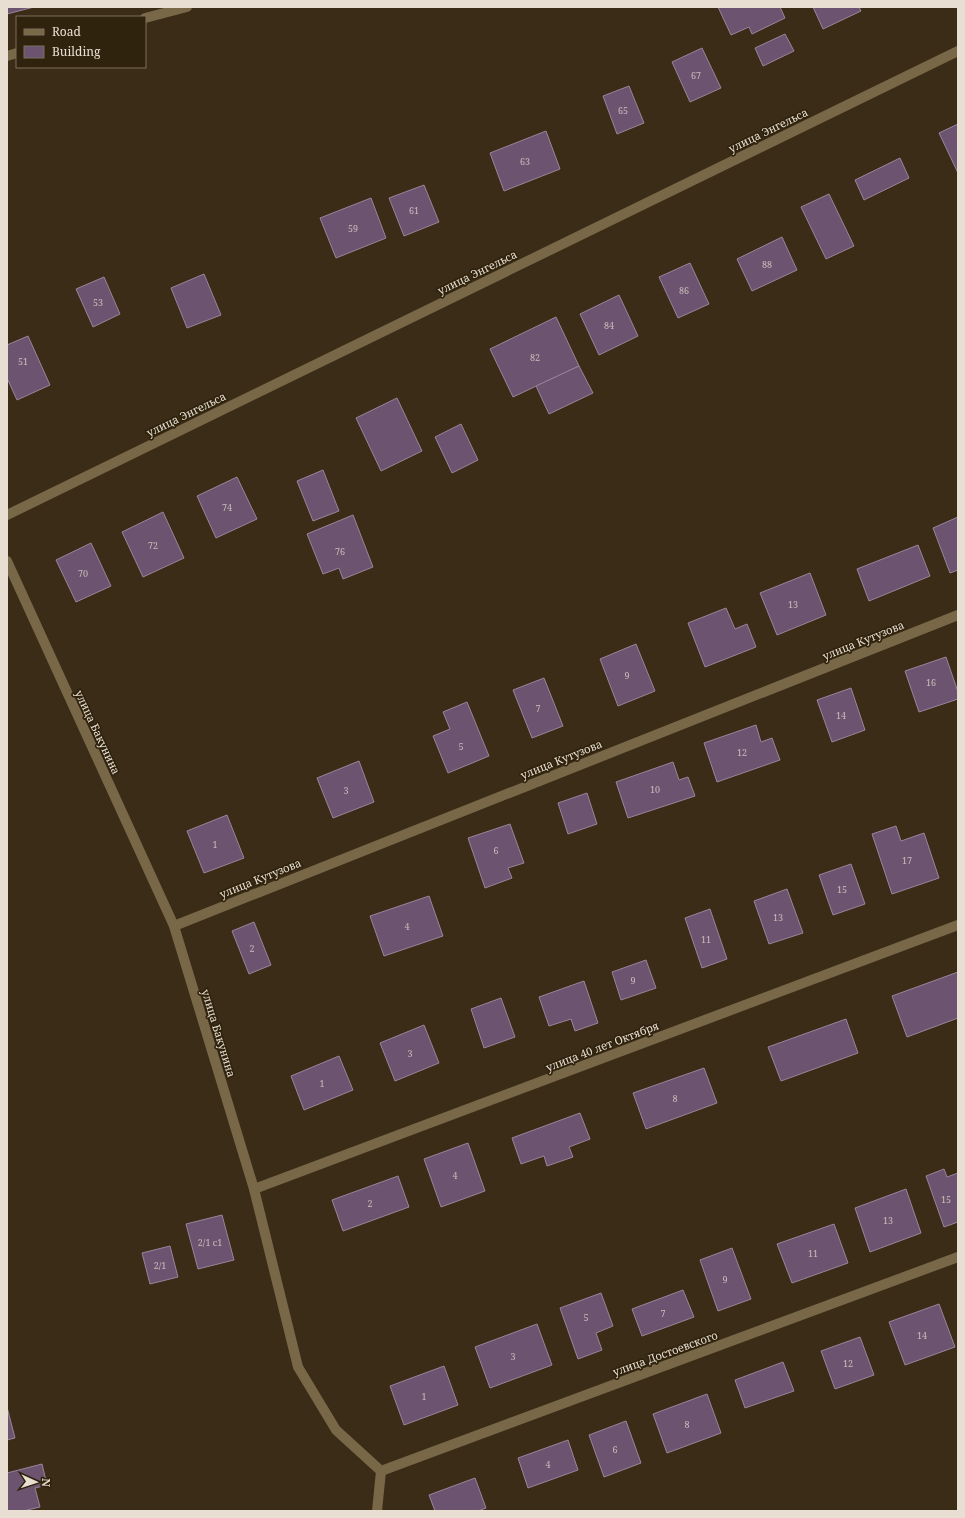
<svg xmlns="http://www.w3.org/2000/svg" width="965" height="1518" font-family="'Noto Serif',serif">
	<style>
		.building { fill: #6c5470; stroke: #99859b }
		.lines { fill: none; stroke-linecap: round; stroke-linejoin: round }
		.service { stroke: #786848; stroke-width: 10 }
		.minor { stroke: #786848; stroke-width: 10 }
		.labels { text-anchor: middle; dominant-baseline: central; stroke-width: 3.5; stroke-linejoin: round; paint-order: stroke }
		.number-label { font-size: 9px; fill: #c9bcba }
		.street-label { font-size: 11px; fill: #e8dfd2; stroke: #30230d }
	</style>
	<rect width="100%" height="100%" fill="#3a2c17"/>
	<g class="building">
		<path d="M7 7H34L7 14Z"/>
		<path d="M718 7H780L785 18 752 34 749 27 731 35Z"/>
		<path d="M813 7H859L861 11 823 29Z"/>
		<path d="M785 34 794 51 763 66 755 48Z"/>
		<path d="M702 48 721 88 690 102 672 62Z"/>
		<path d="M629 86 644 123 617 134 603 96Z"/>
		<path d="M958 124V173L939 133Z"/>
		<path d="M546 131 560 169 504 191 490 153Z"/>
		<path d="M900 158 909 178 864 200 855 180Z"/>
		<path d="M424 185 439 222 404 236 389 198Z"/>
		<path d="M829 194 854 246 826 259 801 207Z"/>
		<path d="M371 198 386 238 336 258 320 218Z"/>
		<path d="M782 237 797 270 752 291 737 259Z"/>
		<path d="M690 263 709 304 678 318 659 277Z"/>
		<path d="M204 274 221 315 187 328 171 288Z"/>
		<path d="M104 277 120 314 93 327 76 289Z"/>
		<path d="M619 295 638 336 599 355 580 314Z"/>
		<path d="M556 317 579 366 513 397 490 349Z"/>
		<path d="M28 336 50 385 17 400 7 378V345Z"/>
		<path d="M579 366 593 393 549 414 536 386Z"/>
		<path d="M397 398 422 451 381 471 356 418Z"/>
		<path d="M461 424 478 460 452 473 435 437Z"/>
		<path d="M323 470 339 511 313 521 297 481Z"/>
		<path d="M237 477 257 519 216 538 197 496Z"/>
		<path d="M163 512 184 558 143 577 122 532Z"/>
		<path d="M353 515 373 567 343 579 339 568 323 574 307 534Z"/>
		<path d="M958 517V570L950 573 933 528Z"/>
		<path d="M91 543 111 586 76 602 56 560Z"/>
		<path d="M918 545 930 576 869 601 857 569Z"/>
		<path d="M810 573 826 615 777 635 760 593Z"/>
		<path d="M726 608 735 629 747 624 756 647 705 667 688 623Z"/>
		<path d="M636 644 655 691 618 706 600 659Z"/>
		<path d="M946 657 958 692V699L919 712 905 671Z"/>
		<path d="M544 678 563 726 532 738 513 690Z"/>
		<path d="M851 688 865 730 832 742 817 700Z"/>
		<path d="M467 702 489 756 448 773 433 736 450 729 443 712Z"/>
		<path d="M756 725 761 742 772 738 780 760 717 782 704 743Z"/>
		<path d="M359 761 374 802 333 818 317 778Z"/>
		<path d="M673 762 679 780 688 777 695 796 628 818 616 782Z"/>
		<path d="M587 793 597 824 568 834 558 803Z"/>
		<path d="M227 815 244 858 204 873 187 831Z"/>
		<path d="M510 824 524 863 508 868 512 878 485 888 468 838Z"/>
		<path d="M896 826 901 841 924 833 939 878 892 894 872 834Z"/>
		<path d="M851 864 865 904 833 915 819 875Z"/>
		<path d="M787 889 803 933 769 944 754 901Z"/>
		<path d="M429 896 443 936 384 956 370 916Z"/>
		<path d="M710 909 727 959 702 968 685 918Z"/>
		<path d="M254 922 271 965 249 974 232 931Z"/>
		<path d="M646 960 656 988 621 1000 612 972Z"/>
		<path d="M958 972V1018L907 1037 892 996Z"/>
		<path d="M584 981 598 1023 575 1031 571 1019 549 1026 539 997Z"/>
		<path d="M501 998 515 1037 484 1048 471 1009Z"/>
		<path d="M846 1019 858 1053 781 1081 768 1047Z"/>
		<path d="M424 1025 439 1063 395 1081 380 1043Z"/>
		<path d="M339 1056 353 1090 304 1110 291 1076Z"/>
		<path d="M704 1068 717 1103 646 1129 633 1093Z"/>
		<path d="M580 1113 590 1139 569 1147 573 1157 547 1166 544 1156 521 1164 512 1138Z"/>
		<path d="M468 1143 485 1191 441 1207 424 1159Z"/>
		<path d="M944 1169 947 1177 958 1173V1222L944 1227 926 1176Z"/>
		<path d="M398 1176 409 1207 343 1231 332 1200Z"/>
		<path d="M906 1189 921 1233 870 1252 855 1208Z"/>
		<path d="M222 1215 234 1260 198 1269 186 1224Z"/>
		<path d="M834 1224 848 1263 792 1283 777 1244Z"/>
		<path d="M170 1246 178 1277 150 1284 142 1253Z"/>
		<path d="M732 1248 751 1299 718 1311 700 1260Z"/>
		<path d="M683 1290 694 1317 642 1336 632 1309Z"/>
		<path d="M601 1293 613 1326 596 1333 602 1350 578 1359 560 1308Z"/>
		<path d="M939 1304 955 1347 905 1365 889 1322Z"/>
		<path d="M537 1324 552 1365 490 1388 475 1347Z"/>
		<path d="M860 1337 874 1375 835 1389 821 1351Z"/>
		<path d="M783 1362 794 1391 745 1408 735 1380Z"/>
		<path d="M444 1366 458 1405 404 1425 390 1386Z"/>
		<path d="M707 1394 721 1433 667 1453 653 1414Z"/>
		<path d="M7 1407 15 1438 7 1440Z"/>
		<path d="M626 1421 641 1463 604 1477 589 1435Z"/>
		<path d="M568 1440 578 1470 528 1488 518 1458Z"/>
		<path d="M42 1464 47 1485 35 1488 40 1507 23 1511H7V1473Z"/>
		<path d="M475 1478 486 1508 478 1511H435L429 1495Z"/>
	</g>
	<g class="lines">
		<g class="service">
			<path d="M145 18 187 7"/>
			<path d="M7 56 17 53"/>
		</g>
		<g class="minor">
			<path d="M7 515 958 51"/>
			<path d="M7 561 174 926 254 1189 298 1367 336 1430 381 1471 377 1511"/>
			<path d="M174 926 958 615"/>
			<path d="M254 1189 958 925"/>
			<path d="M381 1471 958 1257"/>
		</g>
	</g>
	<g class="labels">
		<g class="number-label">
			<text x="696" y="75">67</text>
			<text x="623" y="110">65</text>
			<text x="525" y="161">63</text>
			<text x="414" y="210">61</text>
			<text x="353" y="228">59</text>
			<text x="767" y="264">88</text>
			<text x="684" y="290">86</text>
			<text x="98" y="302">53</text>
			<text x="609" y="325">84</text>
			<text x="535" y="357">82</text>
			<text x="23" y="361">51</text>
			<text x="227" y="507">74</text>
			<text x="153" y="545">72</text>
			<text x="340" y="551">76</text>
			<text x="83" y="573">70</text>
			<text x="793" y="604">13</text>
			<text x="627" y="675">9</text>
			<text x="931" y="682">16</text>
			<text x="538" y="708">7</text>
			<text x="841" y="715">14</text>
			<text x="461" y="746">5</text>
			<text x="742" y="752">12</text>
			<text x="655" y="789">10</text>
			<text x="346" y="790">3</text>
			<text x="215" y="844">1</text>
			<text x="496" y="850">6</text>
			<text x="907" y="860">17</text>
			<text x="842" y="889">15</text>
			<text x="778" y="917">13</text>
			<text x="407" y="926">4</text>
			<text x="706" y="939">11</text>
			<text x="252" y="948">2</text>
			<text x="633" y="980">9</text>
			<text x="410" y="1053">3</text>
			<text x="322" y="1083">1</text>
			<text x="675" y="1098">8</text>
			<text x="455" y="1175">4</text>
			<text x="946" y="1199">15</text>
			<text x="370" y="1203">2</text>
			<text x="888" y="1220">13</text>
			<text x="210" y="1242">2/1 с1</text>
			<text x="813" y="1253">11</text>
			<text x="160" y="1265">2/1</text>
			<text x="725" y="1279">9</text>
			<text x="663" y="1313">7</text>
			<text x="586" y="1317">5</text>
			<text x="922" y="1335">14</text>
			<text x="513" y="1356">3</text>
			<text x="848" y="1363">12</text>
			<text x="424" y="1396">1</text>
			<text x="687" y="1424">8</text>
			<text x="615" y="1449">6</text>
			<text x="548" y="1464">4</text>
		</g>
		<g class="street-label">
			<text transform="translate(768 130) rotate(-26)">улица Энгельса</text>
			<text transform="translate(477 272) rotate(-26)">улица Энгельса</text>
			<text transform="translate(186 414) rotate(-26)">улица Энгельса</text>
			<text transform="translate(863 640) rotate(-22)">улица Кутузова</text>
			<text transform="translate(98 732) rotate(65)">улица Бакунина</text>
			<text transform="translate(561 759) rotate(-22)">улица Кутузова</text>
			<text transform="translate(260 878) rotate(-22)">улица Кутузова</text>
			<text transform="translate(219 1033) rotate(73)">улица Бакунина</text>
			<text transform="translate(602 1046) rotate(-21)">улица 40 лет Октября</text>
			<text transform="translate(665 1353) rotate(-20)">улица Достоевского</text>
		</g>
	</g>
	<rect width="965" height="1518" fill="none" stroke="#e8dfd2" stroke-width="16"/>
	<rect x="16" y="16" width="130" height="52" fill="#30230d" stroke="#7a6e5c"/>
	<rect x="24" y="29" width="20" height="6" fill="#786848" stroke="#7a6e5c"/>
	<text x="52" y="36" font-size="12" fill="#e8dfd2">Road</text>
	<rect x="24" y="46" width="20" height="12" fill="#6c5470" stroke="#7a6e5c"/>
	<text x="52" y="56" font-size="12" fill="#e8dfd2">Building</text>
	<g transform="translate(36 1482) rotate(93)" stroke="#30230d" stroke-width="3" paint-order="stroke">
	<path d="M0-3L7 15L0 10L-7 15Z" fill="#e8dfd2"/>
	<text y="-6" font-size="11" font-weight="bold" text-anchor="middle" fill="#e8dfd2">N</text>
	</g>
</svg>
